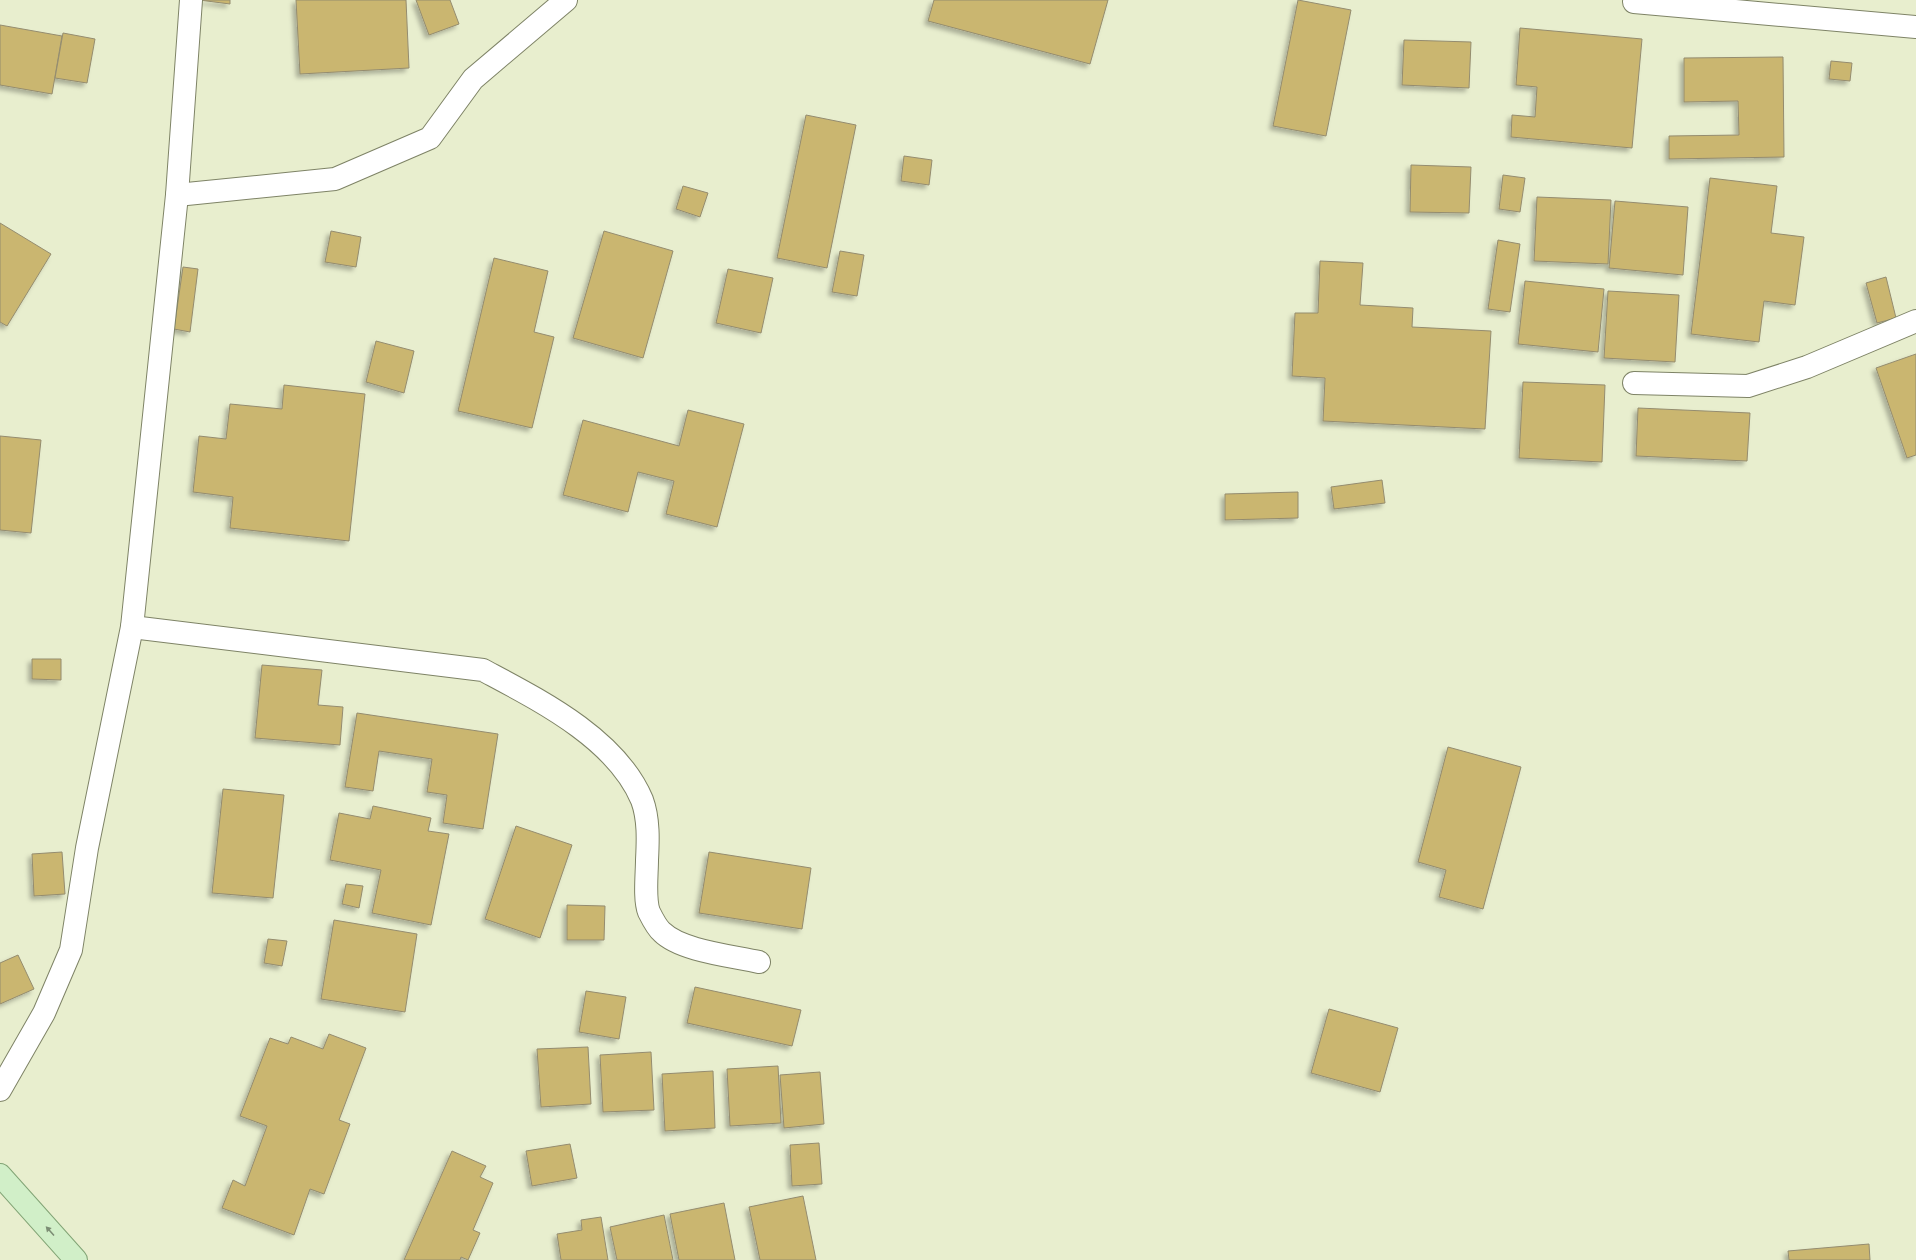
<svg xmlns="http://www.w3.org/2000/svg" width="1916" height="1260" font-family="Helvetica,sans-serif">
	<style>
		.building { fill: #cab66f; stroke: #948c6f; filter: url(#shadow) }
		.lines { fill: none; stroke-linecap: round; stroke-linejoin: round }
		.minor-casing { stroke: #7e8366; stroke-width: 24 }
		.major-casing { stroke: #82a475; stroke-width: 24 }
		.minor { stroke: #fff; stroke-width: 22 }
		.major { stroke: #d1efc8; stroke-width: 22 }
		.oneway { fill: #7c8d74 }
	</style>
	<defs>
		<filter id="shadow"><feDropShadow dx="-3.5" dy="3.5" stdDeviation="2" flood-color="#0004"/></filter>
	</defs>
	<rect width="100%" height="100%" fill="#e8eece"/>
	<g class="building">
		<path d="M199 0H230V4Z"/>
		<path d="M296 0H406L409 68 300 74Z"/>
		<path d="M416 0H450L459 24 429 35Z"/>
		<path d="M934 0H1108L1090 64 928 21Z"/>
		<path d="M1298 0 1351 10 1326 136 1273 126Z"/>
		<path d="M0 25 62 36 52 94 0 85Z"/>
		<path d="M1520 28 1642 39 1632 148 1511 137 1512 115 1535 117 1537 87 1516 85Z"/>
		<path d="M63 33 95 39 87 83 55 78Z"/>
		<path d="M1404 40 1471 42 1469 88 1402 85Z"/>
		<path d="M1783 57 1784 157 1669 159V136L1739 135 1738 101 1684 102V58Z"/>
		<path d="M1831 61 1852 63 1850 81 1829 79Z"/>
		<path d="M806 115 856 125 827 268 777 258Z"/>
		<path d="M904 156 932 160 929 185 901 181Z"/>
		<path d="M1411 165 1471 167 1469 213 1410 212Z"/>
		<path d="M1503 175 1525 178 1520 212 1499 209Z"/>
		<path d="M1710 178 1777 186 1771 233 1804 237 1795 305 1764 301 1759 342 1691 334Z"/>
		<path d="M683 186 708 193 700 217 676 209Z"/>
		<path d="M1537 197 1611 200 1608 264 1534 261Z"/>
		<path d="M1615 201 1688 207 1683 275 1609 268Z"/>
		<path d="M0 223 51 254 7 326 0 322Z"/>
		<path d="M331 231 361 237 356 267 325 262Z"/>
		<path d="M604 231 673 251 643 358 573 338Z"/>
		<path d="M1498 240 1520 244 1510 312 1488 309Z"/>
		<path d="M840 251 864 255 857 296 832 292Z"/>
		<path d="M494 258 548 271 534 332 554 337 532 428 458 411Z"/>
		<path d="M1320 261 1363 263 1360 305 1413 308 1412 327 1491 331 1485 429 1323 421 1325 378 1292 376 1295 313H1318Z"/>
		<path d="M183 267 198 269 190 332 174 329Z"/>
		<path d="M728 269 773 278 761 333 716 323Z"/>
		<path d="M1886 277 1896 318 1877 323 1866 283Z"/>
		<path d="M1525 281 1604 289 1598 352 1518 344Z"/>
		<path d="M1608 291 1679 295 1675 362 1604 358Z"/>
		<path d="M376 341 414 351 404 393 366 382Z"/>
		<path d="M1916 354V455L1907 458 1876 368Z"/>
		<path d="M1523 382 1605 385 1602 462 1519 458Z"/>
		<path d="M284 385 365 394 349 541 230 528 233 497 193 492 199 436 226 439 230 404 282 409Z"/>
		<path d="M1638 408 1750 413 1747 461 1636 456Z"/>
		<path d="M688 410 744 424 717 527 666 514 674 481 638 472 628 512 563 495 583 420 679 446Z"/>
		<path d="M0 436 41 440 31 533 0 530Z"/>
		<path d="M1382 480 1385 503 1334 509 1331 487Z"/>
		<path d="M1298 492V518L1225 520V494Z"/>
		<path d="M32 659H61V680L32 679Z"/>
		<path d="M262 665 322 670 318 705 343 707 340 745 255 738Z"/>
		<path d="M357 713 498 734 483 829 443 823 447 795 427 792 432 759 379 751 373 791 345 787Z"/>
		<path d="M1448 747 1521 767 1483 909 1439 897 1446 870 1418 862Z"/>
		<path d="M223 789 284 795 273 898 212 893Z"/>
		<path d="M373 806 431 818 428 831 449 834 431 925 372 913 381 870 330 860 339 813 370 819Z"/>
		<path d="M516 826 572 845 540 938 485 919Z"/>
		<path d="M62 852 65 894 34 896 32 854Z"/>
		<path d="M709 852 811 868 802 929 699 913Z"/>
		<path d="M346 884 363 886 359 908 342 904Z"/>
		<path d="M567 905 605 906 604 940H567Z"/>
		<path d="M334 920 417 934 405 1012 321 999Z"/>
		<path d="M268 939 287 941 282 966 264 963Z"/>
		<path d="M18 955 34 989 0 1004V963Z"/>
		<path d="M695 987 801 1010 792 1046 687 1023Z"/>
		<path d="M586 991 626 997 619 1039 579 1032Z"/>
		<path d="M1329 1009 1398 1028 1380 1092 1311 1073Z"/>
		<path d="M329 1034 366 1048 339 1120 350 1124 324 1194 310 1189 294 1235 222 1208 233 1180 245 1186 267 1126 240 1116 270 1038 288 1044 291 1037 323 1049Z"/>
		<path d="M588 1047 591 1104 541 1107 537 1049Z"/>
		<path d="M651 1052 654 1110 603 1112 600 1055Z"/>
		<path d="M778 1066 781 1123 730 1126 727 1069Z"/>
		<path d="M713 1071 715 1128 665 1131 662 1074Z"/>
		<path d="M820 1072 824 1124 784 1128 780 1075Z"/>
		<path d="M819 1143 822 1184 792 1186 790 1145Z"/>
		<path d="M570 1144 577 1178 532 1186 526 1151Z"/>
		<path d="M452 1151 486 1166 480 1177 493 1183 473 1230 480 1233 468 1260 461 1257 460 1260H404Z"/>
		<path d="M803 1196 816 1260H760L749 1207Z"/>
		<path d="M724 1203 735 1260H679L670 1214Z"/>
		<path d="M664 1215 673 1260H617L610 1227Z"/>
		<path d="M601 1217 608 1260H561L557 1234 582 1230 581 1220Z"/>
		<path d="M1869 1244 1870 1260H1789L1788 1251Z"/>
	</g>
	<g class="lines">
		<g class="minor-casing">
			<g id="minor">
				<path d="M1634 2 1916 27"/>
				<path d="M177 195 335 179 430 138 473 79 566 0"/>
				<path d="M1634 383 1748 386 1807 367 1916 321"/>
				<path d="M132 627 483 670C539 700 616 738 642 800 649 819 648 841 647 860 647 874 644 899 649 912 652 918 657 928 662 932 681 951 733 956 759 962"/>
				<path d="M0 1090 44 1013 71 950 87 848 132 627 177 195 191 0"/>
			</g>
		</g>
		<g class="major-casing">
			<path id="major" d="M0 1175 76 1260"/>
		</g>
		<use href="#minor" class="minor"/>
		<use href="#major" class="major"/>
	</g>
	<defs><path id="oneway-solid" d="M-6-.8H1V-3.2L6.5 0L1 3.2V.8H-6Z"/></defs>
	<use class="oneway" href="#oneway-solid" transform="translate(50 1231) rotate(-132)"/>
</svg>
